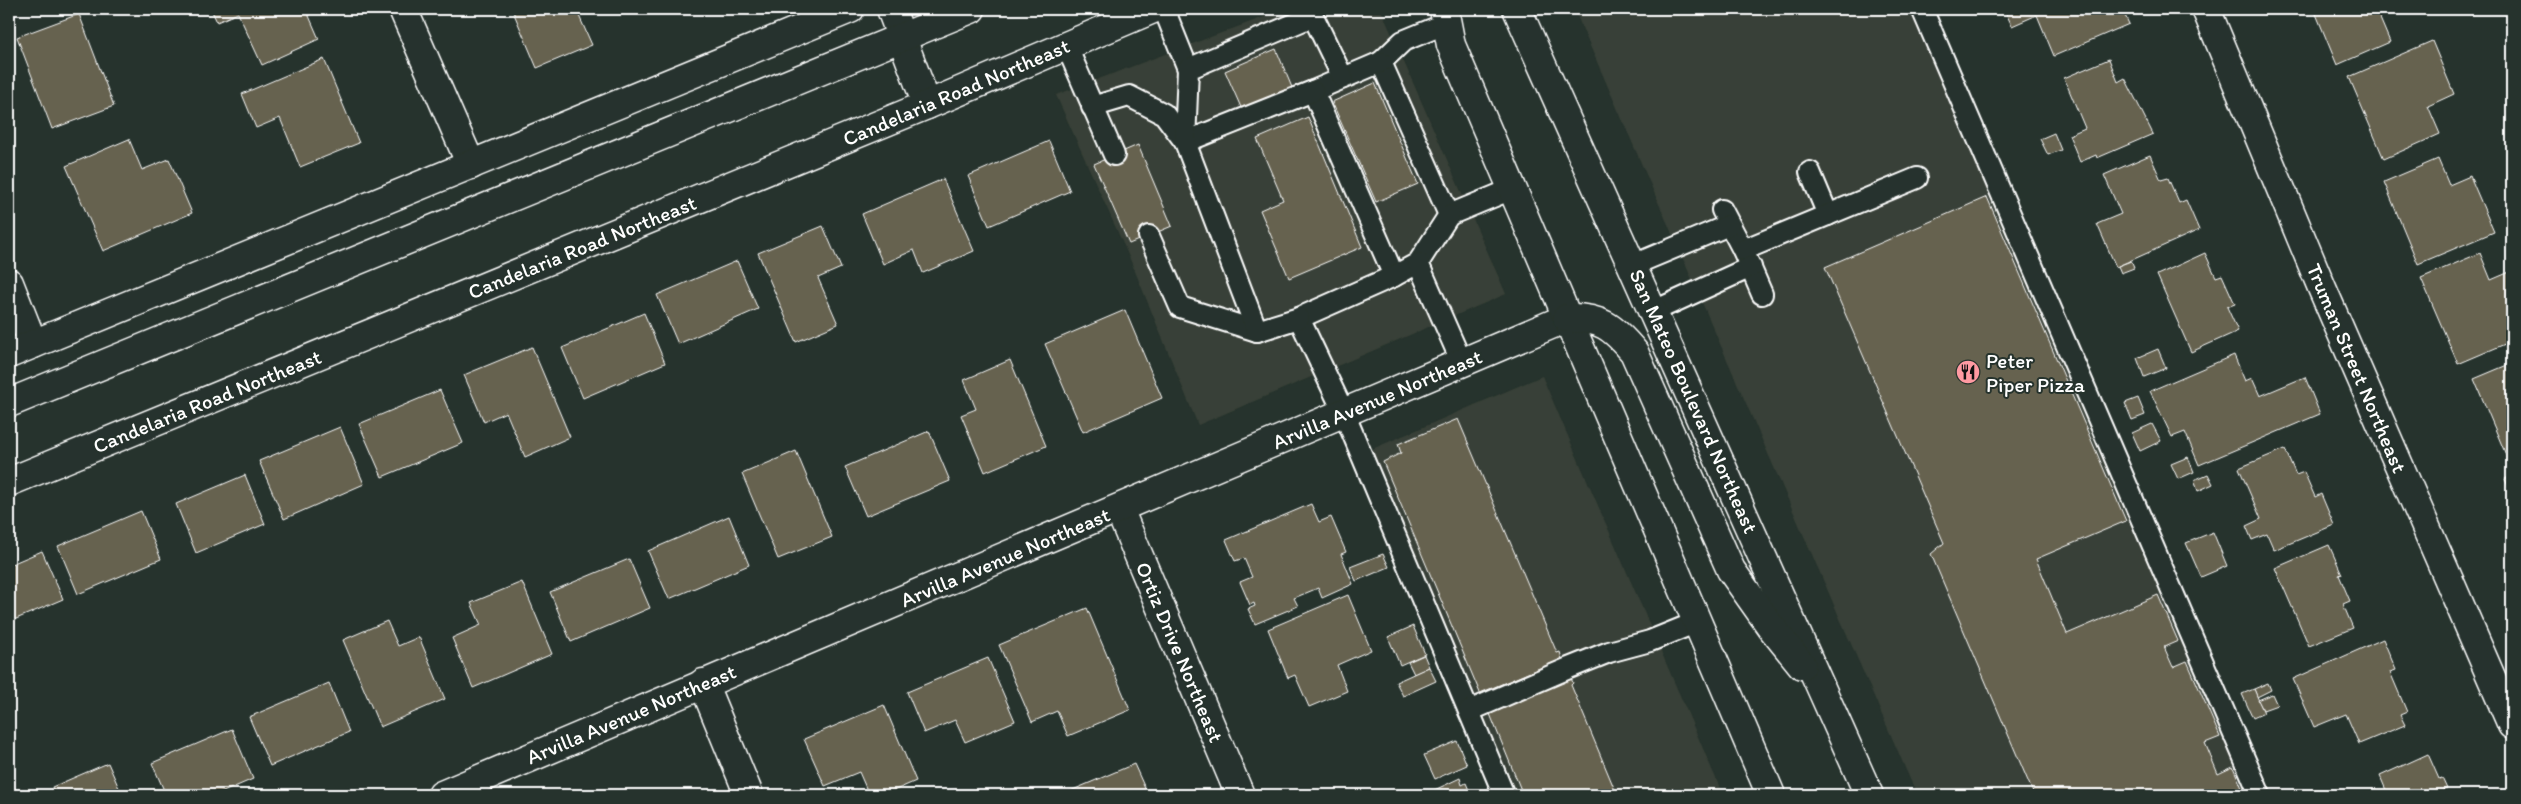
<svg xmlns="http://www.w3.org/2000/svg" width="2521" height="804" font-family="Itim,sans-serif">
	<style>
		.built { fill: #394137 }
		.building { fill: #66624f; stroke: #fff }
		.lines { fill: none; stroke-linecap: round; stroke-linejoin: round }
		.service-casing { stroke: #fff; stroke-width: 24 }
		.minor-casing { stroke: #fff; stroke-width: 31 }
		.secondary-casing { stroke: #fff; stroke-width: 31 }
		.service { stroke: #26332d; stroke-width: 20 }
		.minor { stroke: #26332d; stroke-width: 28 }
		.secondary { stroke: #26332d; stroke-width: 28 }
		.labels { text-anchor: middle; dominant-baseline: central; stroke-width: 4; stroke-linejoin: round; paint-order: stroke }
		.street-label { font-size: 21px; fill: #fff; stroke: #26332d }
		.poi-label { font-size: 21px; fill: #fff; stroke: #26332d; text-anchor: start }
	</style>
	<rect width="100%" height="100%" fill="#26332d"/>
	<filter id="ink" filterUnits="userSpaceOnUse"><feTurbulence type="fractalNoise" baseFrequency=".02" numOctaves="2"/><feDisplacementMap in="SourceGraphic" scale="10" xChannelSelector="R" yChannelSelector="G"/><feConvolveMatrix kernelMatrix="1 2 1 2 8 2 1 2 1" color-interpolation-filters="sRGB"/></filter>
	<g filter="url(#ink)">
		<g class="built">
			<path d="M1285 9 1381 10 1506 294 1198 425 1130 259 1056 95Z"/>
			<path d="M1574 9H1909L2250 795H1917Z"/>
			<path d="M1542 376 1723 795H1514L1370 450Z"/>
		</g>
		<g class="building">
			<path d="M211 9H306L319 39 262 65 238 13 217 22Z"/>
			<path d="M512 9H576L592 45 537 68Z"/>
			<path d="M2004 9H2122L2129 24 2054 56 2037 15 2012 26Z"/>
			<path d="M2314 9H2376L2390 42 2337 65Z"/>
			<path d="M79 14 114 106 52 129 17 37Z"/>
			<path d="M2432 41 2454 94 2428 106 2440 134 2384 159 2349 77Z"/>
			<path d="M1276 49 1293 90 1243 112 1225 71Z"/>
			<path d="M324 59 359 143 300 167 280 118 256 128 242 94Z"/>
			<path d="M2109 59 2118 82 2125 78 2153 134 2097 158 2096 155 2080 162 2069 135 2085 128 2064 78Z"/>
			<path d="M1375 83 1418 184 1376 202 1332 102Z"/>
			<path d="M1308 117 1362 247 1289 278 1260 210 1283 200 1257 139Z"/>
			<path d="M2054 133 2061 150 2048 155 2040 139Z"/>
			<path d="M129 139 142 170 169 159 192 213 103 251 66 166Z"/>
			<path d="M1049 141 1070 191 989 226 968 176Z"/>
			<path d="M1138 145 1172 226 1129 244 1094 164Z"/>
			<path d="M2150 155 2161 180 2168 178 2179 203 2186 200 2199 230 2116 267 2097 224 2121 214 2104 175Z"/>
			<path d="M2438 159 2449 185 2470 176 2494 232 2418 264 2384 182Z"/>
			<path d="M943 179 974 251 923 273 914 250 883 264 862 214Z"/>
			<path d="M1987 197 2126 521 2036 559 2067 634 2158 595 2178 641 2164 647 2173 667 2187 661 2220 737 2205 743 2218 774 2233 767 2245 795H2034L1931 554 1944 543 1825 267Z"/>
			<path d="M823 226 841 268 818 278 838 324 796 342 758 253Z"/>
			<path d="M2205 253 2216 277 2222 275 2235 304 2227 307 2238 331 2191 352 2157 275Z"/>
			<path d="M2480 253 2491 280 2512 271V341L2458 364 2421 278Z"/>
			<path d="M737 261 758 309 678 344 657 295Z"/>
			<path d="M2131 261 2134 268 2121 273 2118 266Z"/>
			<path d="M1125 310 1162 398 1083 432 1045 344Z"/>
			<path d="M644 313 665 363 583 398 562 348Z"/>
			<path d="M532 347 570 437 525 457 506 412 484 422 464 375Z"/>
			<path d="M2158 349 2166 368 2144 377 2137 358Z"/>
			<path d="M2234 355 2245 381 2252 378 2260 396 2305 377 2320 414 2199 465 2185 432 2172 437 2150 391Z"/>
			<path d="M1010 360 1046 446 985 472 961 415 976 409 964 380Z"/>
			<path d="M2512 363V461L2509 462 2474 379Z"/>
			<path d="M440 390 463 443 382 477 359 424Z"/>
			<path d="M2138 398 2145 415 2132 420 2125 403Z"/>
			<path d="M1458 419 1557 653 1560 652 1562 659 1480 693 1383 462 1401 453 1398 444Z"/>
			<path d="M2152 424 2161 441 2140 451 2132 433Z"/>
			<path d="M340 427 364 484 284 519 259 461Z"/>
			<path d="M929 431 950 481 866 516 845 467Z"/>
			<path d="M2285 449 2296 475 2304 472 2315 497 2321 494 2334 525 2274 550 2267 534 2252 540 2246 526 2261 519 2239 468Z"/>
			<path d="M796 451 832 537 778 559 742 474Z"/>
			<path d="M2188 457 2194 472 2178 479 2171 464Z"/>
			<path d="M2208 474 2213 484 2198 491 2194 480Z"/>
			<path d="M245 475 265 524 196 553 176 504Z"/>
			<path d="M2512 475V496L2505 479Z"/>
			<path d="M1311 504 1319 522 1331 517 1346 552 1341 554 1353 584 1322 598 1318 588 1294 598 1298 606 1255 624 1248 609 1255 606 1254 603 1250 605 1240 582 1252 577 1244 558 1235 561 1226 540Z"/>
			<path d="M141 511 161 559 78 594 58 546Z"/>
			<path d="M729 516 749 565 669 599 648 551Z"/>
			<path d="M2213 532 2227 566 2201 577 2186 543Z"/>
			<path d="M2329 545 2342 574 2339 575 2350 601 2343 604 2353 628 2309 646 2275 568Z"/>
			<path d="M42 551 63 599 9 622V565Z"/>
			<path d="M1383 554 1389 567 1356 581 1350 567Z"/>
			<path d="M629 559 650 608 571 642 550 592Z"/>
			<path d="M522 582 552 654 473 688 452 638 481 625 471 603Z"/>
			<path d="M1348 595 1371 650 1337 665 1347 691 1309 707 1295 675 1288 678 1268 629Z"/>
			<path d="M1087 608 1130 710 1068 736 1057 711 1032 722 999 645Z"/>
			<path d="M387 621 398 646 419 637 445 699 380 727 343 640Z"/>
			<path d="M1413 626 1425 654 1400 665 1388 637Z"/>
			<path d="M2383 639 2396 670 2390 672 2407 712 2400 715 2405 725 2359 744 2346 714 2314 727 2293 679Z"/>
			<path d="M1424 655 1429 667 1414 674 1408 662Z"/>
			<path d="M988 658 1015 721 965 742 955 720 924 733 907 692Z"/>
			<path d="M1429 667 1436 681 1403 696 1396 682Z"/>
			<path d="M1571 678 1573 683 1571 685 1617 795H1523L1490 714Z"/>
			<path d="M329 683 349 732 270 766 249 717Z"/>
			<path d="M2268 683 2271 690 2257 697 2254 689Z"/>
			<path d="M2254 689 2264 713 2253 718 2242 694Z"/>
			<path d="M2272 694 2277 705 2263 710 2258 700Z"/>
			<path d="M884 705 916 781 884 795H869L859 772 825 786 804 739Z"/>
			<path d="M232 729 253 779 216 795H166L152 763Z"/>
			<path d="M1457 741 1467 765 1435 779 1424 755Z"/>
			<path d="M2428 754 2439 779 2442 778 2447 789 2443 790 2445 795H2388L2380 776Z"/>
			<path d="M108 763 122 795H55L52 787Z"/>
			<path d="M1134 764 1148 795H1061Z"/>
			<path d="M1460 778 1462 785 1466 783 1471 795H1424Z"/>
		</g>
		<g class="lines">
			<g class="service-casing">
				<g id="service">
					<path d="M1164 9 1188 69"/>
					<path d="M1922 9 2260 795"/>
					<path d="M1447 23 1403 41 1381 62 1449 215 1512 189"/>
					<path d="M1066 45 1114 155"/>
					<path d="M1381 62 1313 91 1394 276"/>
					<path d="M1092 107 1129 96 1164 114 1185 142 1313 91"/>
					<path d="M1810 172 1828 215"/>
					<path d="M1722 210 1743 250 1762 294"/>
					<path d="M1449 215 1418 263 1394 276 1299 318 1344 413 1504 795"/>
					<path d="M1149 236 1180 307 1257 331"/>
					<path d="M1743 250 1917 178"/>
					<path d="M1418 263 1462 363"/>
					<path d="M1633 265 1729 225"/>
					<path d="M1654 311 1751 267"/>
					<path d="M1299 318 1257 331 1185 142 1188 69 1313 16 1343 78"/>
					<path d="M1469 711 1569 668 1609 652 1650 641 1697 622"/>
				</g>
			</g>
			<g class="minor-casing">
				<g id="minor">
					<path d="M403 9 471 165"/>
					<path d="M891 9 927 105"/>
					<path d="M2206 9 2322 288 2512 725"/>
					<path d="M9 283 33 344"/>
					<path d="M9 354 850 9"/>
					<path d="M1119 509 1240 795"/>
					<path d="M703 683 749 795"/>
					<path d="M442 795 1567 318"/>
				</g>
			</g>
			<g class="secondary-casing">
				<g id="secondary">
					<path d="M1444 9 1451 45 1771 795"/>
					<path d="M1517 9 1869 795"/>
					<path d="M1567 318C1601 317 1613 327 1634 352L1731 570 1772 628 1802 665"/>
					<path d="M9 403 971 9"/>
					<path d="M9 482 927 105 1153 9"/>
				</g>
			</g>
			<use href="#service" class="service"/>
			<use href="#minor" class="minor"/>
			<use href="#secondary" class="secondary"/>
		</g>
	</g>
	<defs>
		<g id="restaurant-disc" transform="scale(1.25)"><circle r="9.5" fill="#ff9aa2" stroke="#26332d"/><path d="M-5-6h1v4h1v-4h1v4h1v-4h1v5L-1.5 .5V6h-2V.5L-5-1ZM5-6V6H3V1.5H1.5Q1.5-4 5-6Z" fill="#111"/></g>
	</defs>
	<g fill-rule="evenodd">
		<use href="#restaurant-disc" x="1968" y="372"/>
	</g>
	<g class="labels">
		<g class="street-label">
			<text transform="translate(956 92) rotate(-23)">Candelaria Road Northeast</text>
			<text transform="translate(582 247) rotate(-22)">Candelaria Road Northeast</text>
			<text transform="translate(2357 368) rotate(67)">Truman Street Northeast</text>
			<text transform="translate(1377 399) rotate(-23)">Arvilla Avenue Northeast</text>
			<text transform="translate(207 401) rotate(-22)">Candelaria Road Northeast</text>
			<text transform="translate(1694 401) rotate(66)">San Mateo Boulevard Northeast</text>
			<text transform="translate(1005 557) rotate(-23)">Arvilla Avenue Northeast</text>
			<text transform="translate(1180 652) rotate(67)">Ortiz Drive Northeast</text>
			<text transform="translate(631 714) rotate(-23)">Arvilla Avenue Northeast</text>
		</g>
		<g class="poi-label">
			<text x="1986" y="360">Peter<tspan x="1986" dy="24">Piper Pizza</tspan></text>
		</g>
	</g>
	<rect width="2521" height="804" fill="none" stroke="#26332d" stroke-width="30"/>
	<rect x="15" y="15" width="2491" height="774" fill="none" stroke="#fff" stroke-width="2" filter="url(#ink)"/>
</svg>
